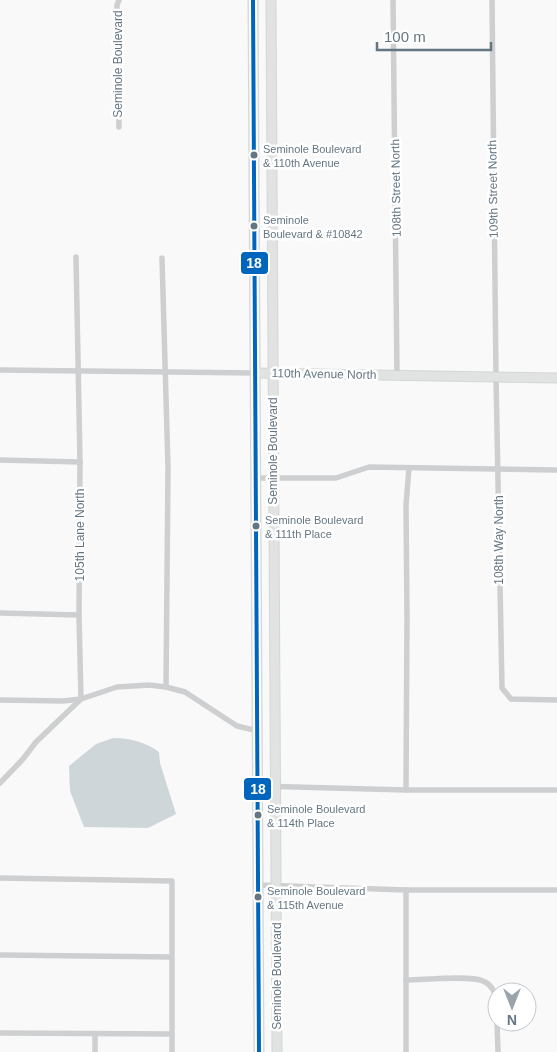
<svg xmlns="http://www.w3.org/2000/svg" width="557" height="1052" font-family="Arial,sans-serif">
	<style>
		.water { fill: #ced6d9 }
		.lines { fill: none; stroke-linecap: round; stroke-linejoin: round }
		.secondary-casing { stroke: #d5d6d7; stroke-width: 11 }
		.primary-casing { stroke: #d5d6d7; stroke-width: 11 }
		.street { stroke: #cecfd0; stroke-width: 5.5 }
		.secondary { stroke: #e1e2e2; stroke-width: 9 }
		.primary { stroke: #e1e2e2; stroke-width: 9 }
		.bus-1-casing { stroke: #fff; stroke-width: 8 }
		.bus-1 { stroke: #0065bd; stroke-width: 4 }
		.bus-dot { fill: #657683; stroke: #fff; stroke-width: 2 }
		.labels { text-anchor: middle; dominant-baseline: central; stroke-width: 5; stroke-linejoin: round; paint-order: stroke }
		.bus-label { font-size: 11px; fill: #657683; stroke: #fff; text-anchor: start }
		.street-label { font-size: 12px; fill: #657683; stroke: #fff }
		.line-badge { stroke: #fff; stroke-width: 2 }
		.badge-label { font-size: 14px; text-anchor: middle; font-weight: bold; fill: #fff }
	</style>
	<rect width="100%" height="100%" fill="#f9f9f9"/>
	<path class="water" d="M113 738C130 738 145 742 159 752L160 763 176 814 148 828 84 827 70 791 69 766 96 744Z"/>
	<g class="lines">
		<g class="secondary-casing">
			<path id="secondary" d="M257 373 557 378"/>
		</g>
		<g class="primary-casing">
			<g id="primary">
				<path d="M253 0 259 1052"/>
				<path d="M271 0 277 1052"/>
			</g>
		</g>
		<g class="street">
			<path d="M393 0 397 375"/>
			<path d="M492 0 496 377 502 688 511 699 557 700"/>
			<path d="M119 127 117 5 119 0"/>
			<path d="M162 258 168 468 166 687"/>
			<path d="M0 370 257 373"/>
			<path d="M0 460 80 462"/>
			<path d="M257 478H336L369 467 557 470"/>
			<path d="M0 613 79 615"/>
			<path d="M0 700 63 701 81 699 79 615 80 462 76 257"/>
			<path d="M0 783 23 759 36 742 81 699 117 687 149 685 166 687 185 692 237 726 258 731"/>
			<path d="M258 786 406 790H557"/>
			<path d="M406 790 407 617 406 505 409 468"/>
			<path d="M0 878 172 881V1052"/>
			<path d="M258 885 406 890H557"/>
			<path d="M406 890V1052"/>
			<path d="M0 955 171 957"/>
			<path d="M406 980C423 980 470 975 483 981 493 985 496 994 497 1003"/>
			<path d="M497 1022 498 1052"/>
			<path d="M0 1033 172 1034"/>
			<path d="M95 1034V1052"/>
		</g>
		<use href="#secondary" class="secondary"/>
		<use href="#primary" class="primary"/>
		<g class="bus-1-casing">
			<path id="bus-1" d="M253 0 259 1052"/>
		</g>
		<use href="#bus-1" class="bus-1"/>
	</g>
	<g class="bus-dot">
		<circle cx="254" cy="155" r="4.5"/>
		<circle cx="254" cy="226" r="4.5"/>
		<circle cx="256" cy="526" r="4.5"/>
		<circle cx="258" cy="815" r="4.5"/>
		<circle cx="258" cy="897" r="4.5"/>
	</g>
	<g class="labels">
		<g class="bus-label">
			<text x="263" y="149">Seminole Boulevard<tspan x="263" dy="14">&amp; 110th Avenue</tspan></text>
			<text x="263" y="220">Seminole<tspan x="263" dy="14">Boulevard &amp; #10842</tspan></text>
			<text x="265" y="520">Seminole Boulevard<tspan x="265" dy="14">&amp; 111th Place</tspan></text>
			<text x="267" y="809">Seminole Boulevard<tspan x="267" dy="14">&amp; 114th Place</tspan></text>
			<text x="267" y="891">Seminole Boulevard<tspan x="267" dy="14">&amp; 115th Avenue</tspan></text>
		</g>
		<g class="street-label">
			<text transform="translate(118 64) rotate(-90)">Seminole Boulevard</text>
			<text transform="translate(396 188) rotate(-91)">108th Street North</text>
			<text transform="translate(493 189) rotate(-91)">109th Street North</text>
			<text transform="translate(324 374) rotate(1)">110th Avenue North</text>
			<text transform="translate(273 451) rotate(-90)">Seminole Boulevard</text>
			<text transform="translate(80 535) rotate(-90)">105th Lane North</text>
			<text transform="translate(499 540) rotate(-90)">108th Way North</text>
			<text transform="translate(277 976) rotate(-90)">Seminole Boulevard</text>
		</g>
	</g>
	<g class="line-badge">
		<rect x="240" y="251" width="29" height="24" rx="5" fill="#0065bd"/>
		<rect x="243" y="777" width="29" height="24" rx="5" fill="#0065bd"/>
	</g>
	<g class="badge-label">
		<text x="254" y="268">18</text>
		<text x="258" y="794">18</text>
	</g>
	<g transform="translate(512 1007) rotate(180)"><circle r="24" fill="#ffffff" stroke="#c1c8cd"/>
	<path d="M0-4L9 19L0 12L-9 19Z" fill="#99a4ac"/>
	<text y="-8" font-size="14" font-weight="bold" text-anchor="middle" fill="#657683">N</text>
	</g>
	<path d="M377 42v8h114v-8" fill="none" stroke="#657683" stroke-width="2.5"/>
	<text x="384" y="42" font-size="15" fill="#657683" stroke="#ffffff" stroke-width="4" paint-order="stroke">100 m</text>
</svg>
